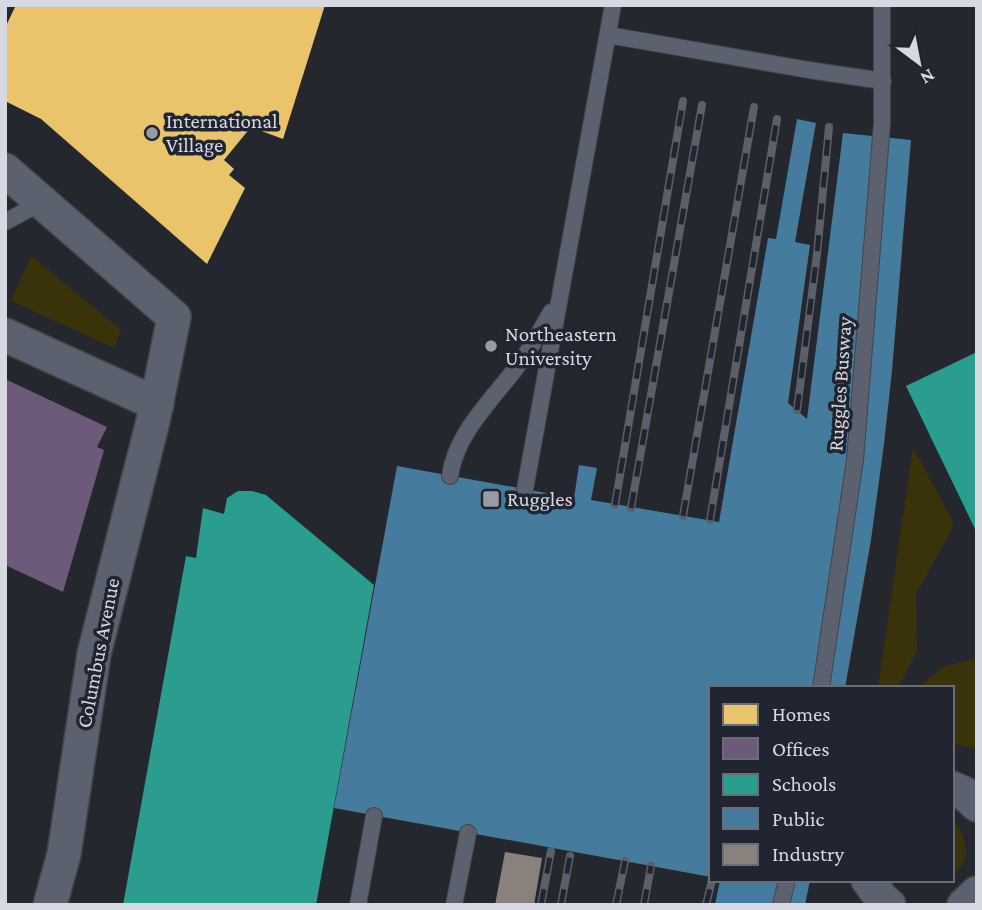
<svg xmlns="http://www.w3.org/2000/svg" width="982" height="910" font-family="'Crimson Pro',serif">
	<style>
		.green { fill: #3a3208 }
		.homes { fill: #e9c46a }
		.offices { fill: #6d597a }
		.schools { fill: #2a9d8f }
		.public { fill: #457b9d }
		.industry { fill: #8a817c }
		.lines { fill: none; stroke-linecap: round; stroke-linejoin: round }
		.lane-casing { stroke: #42444a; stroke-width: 18 }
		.street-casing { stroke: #42444a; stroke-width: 36 }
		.lane { stroke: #5c616f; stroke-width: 16 }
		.street { stroke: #5c616f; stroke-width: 33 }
		.rail-casing { stroke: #5c5f6a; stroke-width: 8 }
		.rail { stroke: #212532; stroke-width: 5; stroke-dasharray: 16; stroke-linecap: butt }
		.poi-dot { fill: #989ba3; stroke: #212532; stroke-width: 2.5 }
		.labels { text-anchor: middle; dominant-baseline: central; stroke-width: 7; stroke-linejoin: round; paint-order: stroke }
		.poi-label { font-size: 21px; fill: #d6d9e2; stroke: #212532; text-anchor: start }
		.street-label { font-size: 21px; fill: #d6d9e2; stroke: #212532 }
	</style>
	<rect width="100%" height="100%" fill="#25272e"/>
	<g class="green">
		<path d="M31 256 121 330 114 348 11 301Z"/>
		<path d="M913 447 953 522 952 529 916 594 917 650 898 688H878Z"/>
		<path d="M977 658V749L952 744V688H917L943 667Z"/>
		<path d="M952 818C967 835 974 860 952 875Z"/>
	</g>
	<path class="homes" d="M16 5H325L283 139 251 127 224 160 234 169 229 175 245 188 207 264 41 119 5 101V28Z"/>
	<path class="offices" d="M5 379 107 427 97 447 104 450 63 592 5 565Z"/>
	<g class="schools">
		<path d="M977 352V533L906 386Z"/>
		<path d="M238 491H252L266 495 374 585 316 905H123L186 556 196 558 203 508 224 514 227 498Z"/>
	</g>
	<g class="public">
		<path d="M797 119 816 123 795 242 810 245 788 403 807 419 843 133 911 140 892 371 884 444 871 540 845 688H711V877L334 808 397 466 574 498 579 465 597 468 591 500 719 522 768 238 776 239Z"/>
		<path d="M720 880H810L805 905H715Z"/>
	</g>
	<path class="industry" d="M505 852 542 858 534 905H495Z"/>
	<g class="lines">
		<g class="lane-casing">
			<g id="lane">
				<path d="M608 35 809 70 883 81"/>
				<path d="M5 222 42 202"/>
				<path d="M450 476C456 432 494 398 519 364 531 348 541 330 551 312"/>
				<path d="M525 489 613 5"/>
				<path d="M821 688 855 460 882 123V5"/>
				<path d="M358 905 374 816"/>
				<path d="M454 905 468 833"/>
				<path d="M781 905 787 880"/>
			</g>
		</g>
		<g class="street-casing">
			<g id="street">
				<path d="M5 170 174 317 153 421 94 654 64 854 50 905"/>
				<path d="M5 335 157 404"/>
				<path d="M952 788 964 793 977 805"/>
				<path d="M868 880 881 898 889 905"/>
				<path d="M964 905 977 893"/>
			</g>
		</g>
		<use href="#lane" class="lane"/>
		<use href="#street" class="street"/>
		<g class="rail-casing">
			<g id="rail">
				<path d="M797 410 817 254 829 127"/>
				<path d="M615 505 683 101"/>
				<path d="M631 508 702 105"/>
				<path d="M683 516 754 107"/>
				<path d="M710 520 777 119"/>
				<path d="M541 905 551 851"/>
				<path d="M561 905 570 856"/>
				<path d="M616 905 625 861"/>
				<path d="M644 905 651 866"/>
				<path d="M706 905 712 880"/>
			</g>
		</g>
		<use href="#rail" class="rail"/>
	</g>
	<g class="poi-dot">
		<circle cx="152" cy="133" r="7"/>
		<circle cx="491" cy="346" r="7"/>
		<rect x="482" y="490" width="18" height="18" rx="3.5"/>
	</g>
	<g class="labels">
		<g class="poi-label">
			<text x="166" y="121">International<tspan x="166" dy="24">Village</tspan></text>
			<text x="505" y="334">Northeastern<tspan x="505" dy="24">University</tspan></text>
			<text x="507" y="499">Ruggles</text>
		</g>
		<g class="street-label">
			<text transform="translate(840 384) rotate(-86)">Ruggles Busway</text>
			<text transform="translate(98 653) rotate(-79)">Columbus Avenue</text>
		</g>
	</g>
	<rect width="982" height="910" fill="none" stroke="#d6d9e2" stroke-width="14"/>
	<rect x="709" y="686" width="245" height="196" fill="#212532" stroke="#696d78" stroke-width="2"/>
	<rect x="723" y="704" width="35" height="21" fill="#e9c46a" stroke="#696d78" stroke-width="2"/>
	<text x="772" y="721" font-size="21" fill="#d6d9e2">Homes</text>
	<rect x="723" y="738" width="35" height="21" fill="#6d597a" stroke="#696d78" stroke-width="2"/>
	<text x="772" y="756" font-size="21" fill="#d6d9e2">Offices</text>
	<rect x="723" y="774" width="35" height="21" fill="#2a9d8f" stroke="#696d78" stroke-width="2"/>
	<text x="772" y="791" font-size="21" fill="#d6d9e2">Schools</text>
	<rect x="723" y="808" width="35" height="21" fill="#457b9d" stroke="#696d78" stroke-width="2"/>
	<text x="772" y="826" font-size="21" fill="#d6d9e2">Public</text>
	<rect x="723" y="844" width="35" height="21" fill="#8a817c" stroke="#696d78" stroke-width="2"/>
	<text x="772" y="861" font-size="21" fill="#d6d9e2">Industry</text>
	<g transform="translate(919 63) rotate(148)" stroke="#212532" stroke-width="5" paint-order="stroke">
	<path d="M0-5L12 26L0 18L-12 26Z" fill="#d6d9e2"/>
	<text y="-10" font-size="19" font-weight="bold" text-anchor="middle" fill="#d6d9e2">N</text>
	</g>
</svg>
